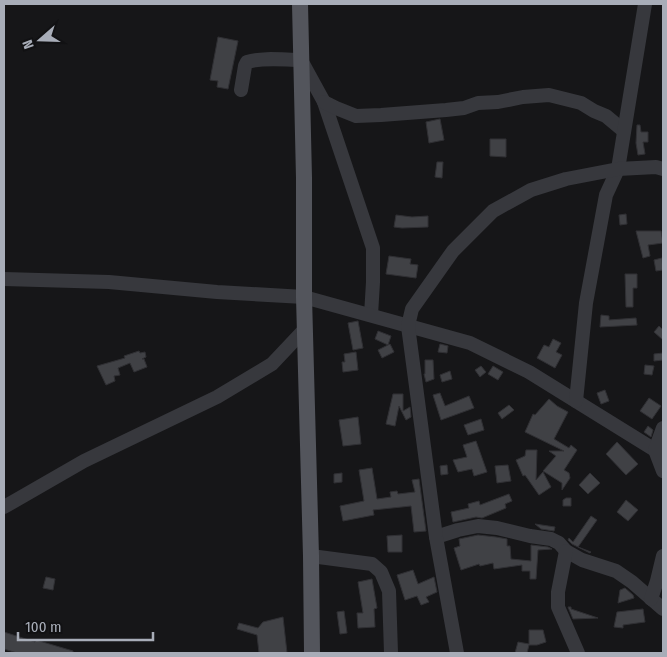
<svg xmlns="http://www.w3.org/2000/svg" width="667" height="657" font-family="'Fira Sans Condensed',sans-serif">
	<style>
		.building { fill: #404145; stroke: #303034 }
		.lines { fill: none; stroke-linecap: round; stroke-linejoin: round }
		.minor { stroke: #37383d; stroke-width: 14 }
		.major { stroke: #53555c; stroke-width: 16 }
	</style>
	<rect width="100%" height="100%" fill="#161618"/>
	<g class="building">
		<path d="M218 37 238 41 228 89 217 87 218 81 210 80Z"/>
		<path d="M440 119 444 140 429 143 426 122Z"/>
		<path d="M637 125H640L641 132H648V142H643L645 154 638 155 636 143Z"/>
		<path d="M490 139H506V157L490 156Z"/>
		<path d="M437 162H443L442 178 435 177Z"/>
		<path d="M626 214 627 224 620 225 619 215Z"/>
		<path d="M396 215 412 217 428 216V227L402 228 394 227Z"/>
		<path d="M636 231H661L663 243 648 245 650 256 643 258Z"/>
		<path d="M389 256 411 259 410 264 418 265 416 278 386 274Z"/>
		<path d="M662 258 663 270 656 271 654 260Z"/>
		<path d="M625 274H637V288H633V307H626Z"/>
		<path d="M601 315 609 316V320L636 318 637 325 600 327Z"/>
		<path d="M358 321 363 348 353 350 348 323Z"/>
		<path d="M659 326 663 330V340L654 332Z"/>
		<path d="M378 331 391 336 388 345 375 339Z"/>
		<path d="M553 339 561 343 556 352 562 355 555 368 537 358 544 345 549 347Z"/>
		<path d="M390 344 394 352 382 358 378 350Z"/>
		<path d="M440 344 448 346 447 353 438 352Z"/>
		<path d="M139 351 140 353 145 352 146 357 142 359H144L147 367 134 372 130 363 118 368 120 375 114 376 115 381 106 385 97 366 125 358 124 356Z"/>
		<path d="M356 352 358 370 343 372 342 362H345L344 354Z"/>
		<path d="M663 353V360L654 361V354Z"/>
		<path d="M425 360H433L434 379 426 382 424 374H425Z"/>
		<path d="M645 365 654 366 652 375 644 374Z"/>
		<path d="M481 366 486 372 480 377 475 370Z"/>
		<path d="M493 366 503 372 498 380 488 374Z"/>
		<path d="M450 371 452 379 442 382 440 375Z"/>
		<path d="M605 390 609 401 601 404 597 393Z"/>
		<path d="M440 393 445 406 469 396 474 408 441 420 433 395Z"/>
		<path d="M393 394H403V411L410 407 411 417 406 420 399 406 395 426 386 424Z"/>
		<path d="M649 398 661 406 652 419 640 411Z"/>
		<path d="M549 399 557 406 568 412 554 439 569 448 571 445 577 450 564 470 569 473 570 478 562 490V483L543 471 556 456 549 451H564L525 432 533 414 535 415Z"/>
		<path d="M509 405 514 410 502 419 498 413Z"/>
		<path d="M358 417 361 444 343 446 339 420Z"/>
		<path d="M481 419 484 430 468 435 464 425Z"/>
		<path d="M648 426 653 430 651 437 644 432Z"/>
		<path d="M476 441 487 472 474 476 472 469 458 472 453 460 467 457 463 445Z"/>
		<path d="M617 442 638 464 626 475 606 454Z"/>
		<path d="M526 450H537L536 480 543 472 551 487 539 495 525 475 523 476 516 460 525 456Z"/>
		<path d="M447 465 448 474 441 475 440 466Z"/>
		<path d="M508 465 511 481 497 483 495 466Z"/>
		<path d="M372 468 377 499 391 497 390 492 397 491 398 494 415 492 412 480 419 479 426 531 414 532 411 506 373 510 374 515 343 521 340 506 364 501 359 470Z"/>
		<path d="M342 473V482L334 483V474Z"/>
		<path d="M590 473 600 483 588 494 579 485Z"/>
		<path d="M509 494 512 501 505 504 506 508 482 518 476 517 453 522 451 512 469 508 468 504 479 501 480 505Z"/>
		<path d="M566 498H571V506H563V500Z"/>
		<path d="M626 500 638 510 628 521 617 512Z"/>
		<path d="M591 516 597 520 578 547 591 552 590 553 572 544 568 540 569 538 573 542Z"/>
		<path d="M535 524 555 527 554 531 541 529Z"/>
		<path d="M402 535V552H388L387 536Z"/>
		<path d="M478 535 496 537 507 539V546H510L511 559 531 561V545L548 547 552 549 538 550 536 579H530V571H522V565L494 569 493 563 480 566 479 564 461 570 454 548 460 546 459 539Z"/>
		<path d="M413 570 418 584 434 577 437 592 426 597 429 602 421 605 417 596 405 600 397 575Z"/>
		<path d="M46 577 55 579 53 590 43 588Z"/>
		<path d="M372 579 377 608 374 609 375 627 358 628 357 613H363L358 582Z"/>
		<path d="M625 588 633 595 634 598 618 603 620 590Z"/>
		<path d="M568 607H571V609L598 618 573 619Z"/>
		<path d="M643 609 645 622 623 625V628L614 627 617 612Z"/>
		<path d="M344 611 347 633 340 634 337 612Z"/>
		<path d="M283 617 287 653H259L257 635 237 629 239 623 258 628 263 622Z"/>
		<path d="M529 630H543L546 642 537 645H529L527 653H515L518 642 529 644Z"/>
		<path d="M4 632 35 642 36 640 73 651V653H17L4 649Z"/>
	</g>
	<g class="lines">
		<g class="minor">
			<path d="M241 90 245 66 247 62C264 57 284 60 301 60L324 102 373 248V282L371 315"/>
			<path d="M324 102 336 108 356 116 381 115 446 110 464 108 478 103 498 102 523 97 549 95 581 103 594 111 606 116 624 131"/>
			<path d="M4 279 109 282 217 292 304 297 470 343 529 372 663 455"/>
			<path d="M576 401 586 303 606 195 618 169 645 4"/>
			<path d="M663 428 655 450 663 471"/>
			<path d="M4 507 84 461 217 397 272 364 305 329"/>
			<path d="M436 537 458 530 478 526 497 528 530 536 551 539 559 543 566 551 582 560 616 571 632 582 663 609"/>
			<path d="M566 551 558 592V607L578 653"/>
			<path d="M311 556 372 564 381 572 389 591 391 653"/>
			<path d="M651 599 657 581 663 556"/>
			<path d="M457 653 436 537 408 326 412 309 453 251 493 211 531 190 566 179 618 169 656 167 663 169"/>
		</g>
		<path class="major" d="M300 4 304 178V297L311 556 312 653"/>
	</g>
	<rect width="667" height="657" fill="none" stroke="#a8adb8" stroke-width="10"/>
	<g transform="translate(40 40) rotate(250)" stroke="#111113" stroke-width="4" paint-order="stroke">
	<path d="M0-4L9 19L0 12L-9 19Z" fill="#a8adb8"/>
	<text y="-8" font-size="14" font-weight="bold" text-anchor="middle" fill="#a8adb8">N</text>
	</g>
	<path d="M18 632v8h135v-8" fill="none" stroke="#a8adb8" stroke-width="2.5"/>
	<text x="25" y="632" font-size="15" fill="#a8adb8" stroke="#111113" stroke-width="4" paint-order="stroke">100 m</text>
</svg>
